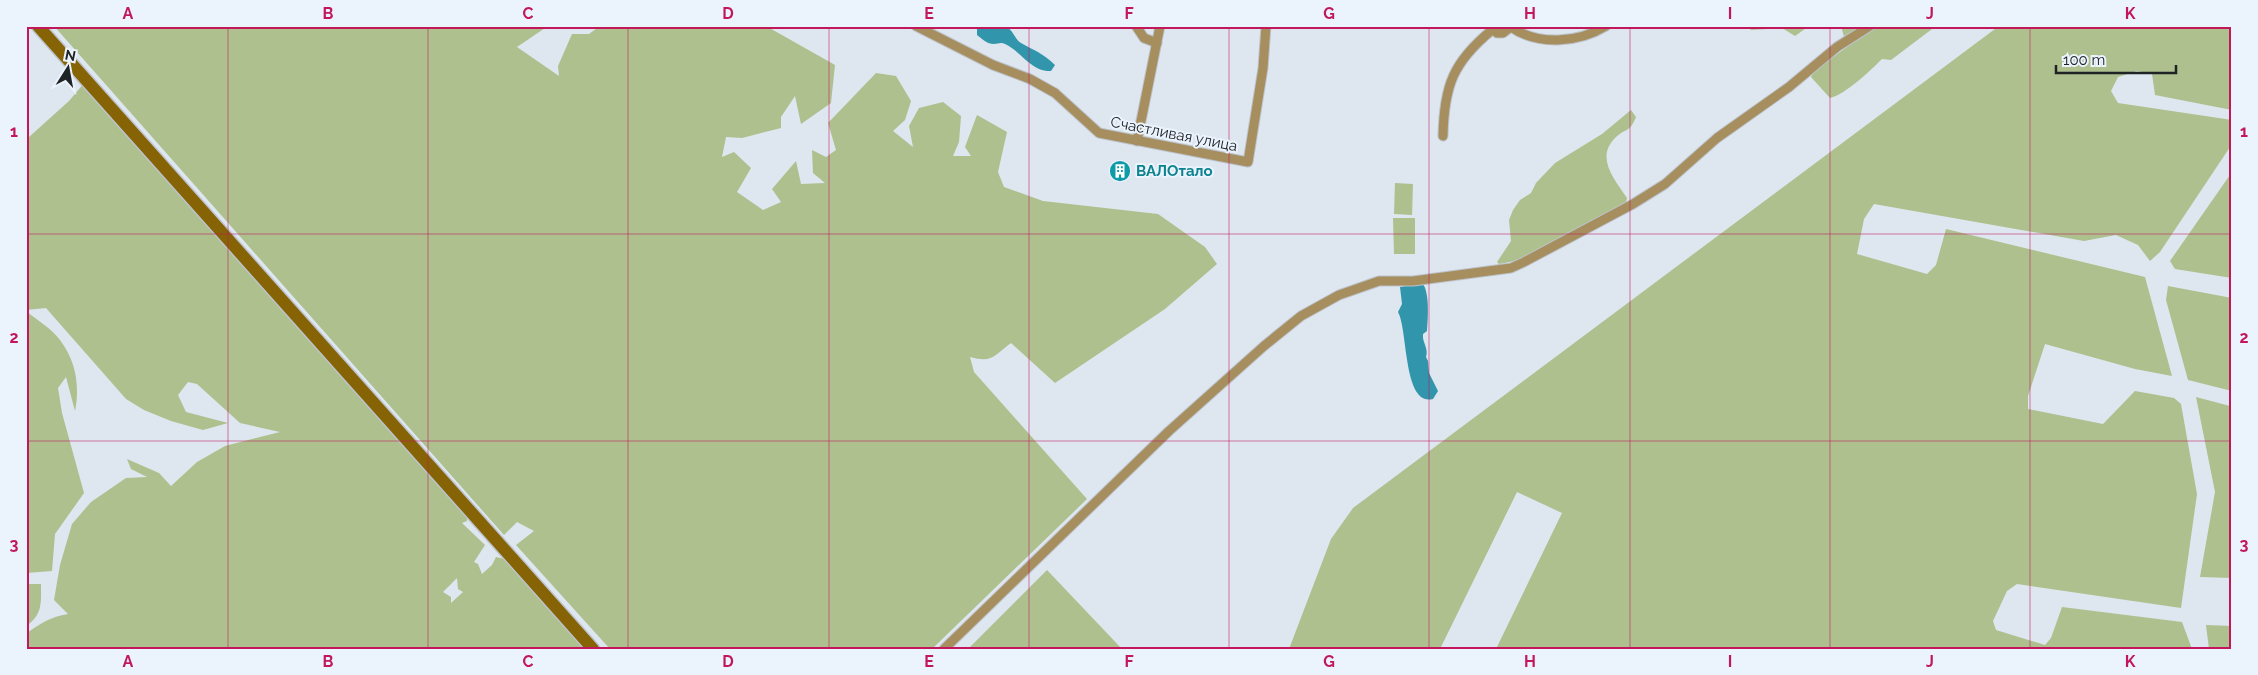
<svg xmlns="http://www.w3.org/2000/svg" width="2258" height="675" font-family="Raleway,sans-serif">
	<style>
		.green { fill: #adc08e; fill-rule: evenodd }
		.water { fill: #3196ab }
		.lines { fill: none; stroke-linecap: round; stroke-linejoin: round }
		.street-casing { stroke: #bcc3cb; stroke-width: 11 }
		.secondary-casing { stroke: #bcc3cb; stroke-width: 15 }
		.street { stroke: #a68e5f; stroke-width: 9 }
		.secondary { stroke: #866406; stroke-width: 12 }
		.grid { fill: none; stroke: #c2185b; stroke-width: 1; stroke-opacity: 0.55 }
		.labels { text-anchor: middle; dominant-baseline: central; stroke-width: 4; stroke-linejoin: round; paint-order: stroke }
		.street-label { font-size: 15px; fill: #202326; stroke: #ebf3fd }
		.culture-label { font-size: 15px; font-weight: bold; fill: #0d838f; stroke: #ebf3fd; text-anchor: start }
		.neatline { fill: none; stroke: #c2185b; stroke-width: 2 }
		.grid-label { font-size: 16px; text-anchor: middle; font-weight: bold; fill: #c2185b }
	</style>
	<rect width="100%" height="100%" fill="#dee6ef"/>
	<g class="green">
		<path d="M54 26H548L517 47 559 76 558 66 572 34H589L600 26H766L835 65 831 103 801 124 795 96 781 117V128L742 138 726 137 722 157 734 152 751 168 737 192 763 210 781 202 772 189 796 161 801 184 825 183 813 173 812 150 826 157 836 150 828 123 876 73 896 76 911 101 905 120 893 131 913 147 909 126 919 108 943 102 961 116 959 142 953 156H971L965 147 977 115 1007 132 998 172 1004 187 1043 201 1158 214 1205 247 1217 264 1165 309 1055 383 1011 343C993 356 993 363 970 357L974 372 1087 499 932 649H610L516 545 534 531 517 522 504 535Z"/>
		<path d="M1748 26H1809L1795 36 1782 28 1751 30Z"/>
		<path d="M1841 26H1936L1891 60 1882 59C1870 71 1846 94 1830 98L1811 77 1814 71 1847 47Z"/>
		<path d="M1999 26H2232V110L2155 95 2152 74 2137 71 2118 77 2111 91 2118 103 2232 120V144L2160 252 2150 261 2138 245 2116 235 2084 241 1874 204 1864 219 1857 254 1927 274 1936 265 1946 229 2145 277 2172 376 2135 369 2045 344 2028 396V409L2103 424 2135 391 2174 398 2181 404 2197 494 2181 608 2017 584 2007 591 1993 621 1996 630 2045 645 2051 638 2062 607 2182 622 2192 649H1496L1562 513 1517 492 1440 649H1289L1331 539 1353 508Z"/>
		<path d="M85 82 467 516V521L462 523 485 545 474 562 478 564 482 574 492 565 496 557 510 560 587 649H26V634C40 623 51 617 68 614L54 600 60 565 72 524 91 502 126 478 147 477 131 469 127 459 159 473 171 486 197 462 225 446 280 432 240 423 197 384 188 382 178 395 186 412 228 423 203 430 171 421 144 410 126 399 46 308 26 310V142L29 137 69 101ZM457 578 458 589 463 592 451 603V597L443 592Z"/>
		<path d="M1631 110 1636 117C1629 134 1626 127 1615 138 1595 158 1615 180 1627 198L1626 202 1520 260 1499 264 1497 262 1511 241 1509 220 1513 210 1520 200 1531 193 1536 183 1555 163 1602 134Z"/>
		<path d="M2232 172V278L2175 269 2170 261Z"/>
		<path d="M1395 183 1413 184 1412 215 1394 214Z"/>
		<path d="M1393 218H1415V254H1394Z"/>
		<path d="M2168 286 2232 298V391L2188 380 2166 300Z"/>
		<path d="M26 311C37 320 52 329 60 340 76 361 80 386 75 411L66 377 58 388 62 413 84 493 55 534 52 571 26 573Z"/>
		<path d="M2196 397 2230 406 2232 414V578L2200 577 2215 492Z"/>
		<path d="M1047 570 1122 649H968Z"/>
		<path d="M26 584H41C41 602 43 615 26 626Z"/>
		<path d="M2206 625 2232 626V649H2209Z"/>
	</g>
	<g class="water">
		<path d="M977 26C985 26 997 24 1005 26 1013 29 1015 40 1021 43 1035 51 1043 53 1055 65L1051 71C1031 72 1021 51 1005 44 1001 42 998 44 994 44 987 44 982 39 977 35Z"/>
		<path d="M1422 283C1430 291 1428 319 1427 331L1423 334C1422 343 1429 348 1426 357L1428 361 1429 373 1438 391 1433 399C1403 407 1408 329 1398 312L1402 304 1400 287Z"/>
	</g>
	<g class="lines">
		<g class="street-casing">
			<g id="street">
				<path d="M916 26 993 65 1030 79 1055 93 1099 133 1248 162 1263 68 1266 26"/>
				<path d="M1136 26 1144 38 1157 43"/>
				<path d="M1490 26 1497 33H1503L1512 26"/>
				<path d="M1511 27C1538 46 1578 43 1606 26"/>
				<path d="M1443 136C1444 86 1453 62 1492 30"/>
				<path d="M1137 141 1160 26"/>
				<path d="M944 649 1169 431 1264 346 1301 316 1339 295 1379 281H1413L1511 268 1524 262 1633 204 1665 184 1717 138 1789 87 1837 47 1870 26"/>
			</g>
		</g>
		<g class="secondary-casing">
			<path id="secondary" d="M38 26 593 649"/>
		</g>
		<use href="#street" class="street"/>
		<use href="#secondary" class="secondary"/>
	</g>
	<path class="grid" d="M228 26V649M428 26V649M628 26V649M829 26V649M1029 26V649M1229 26V649M1429 26V649M1630 26V649M1830 26V649M2030 26V649M26 234H2232M26 441H2232"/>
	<defs>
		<g id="building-disc" transform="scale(1.125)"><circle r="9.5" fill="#0f9aa8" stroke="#ebf3fd"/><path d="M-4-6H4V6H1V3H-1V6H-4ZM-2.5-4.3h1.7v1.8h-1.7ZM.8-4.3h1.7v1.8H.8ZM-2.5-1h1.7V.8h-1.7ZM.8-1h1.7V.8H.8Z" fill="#fff"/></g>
	</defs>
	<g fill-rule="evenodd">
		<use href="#building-disc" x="1120" y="171"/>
	</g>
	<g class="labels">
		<g class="street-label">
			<text transform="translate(1174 134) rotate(11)">Счастливая улица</text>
		</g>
		<g class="culture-label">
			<text x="1136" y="171">ВАЛОтало</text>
		</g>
	</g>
	<rect width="2258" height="675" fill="none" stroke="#ebf3fd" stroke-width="55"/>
	<g transform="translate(68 68) rotate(11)" stroke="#ebf3fd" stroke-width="4" paint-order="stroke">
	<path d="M0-4L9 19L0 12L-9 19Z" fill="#202326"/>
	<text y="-8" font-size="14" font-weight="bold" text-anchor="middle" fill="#202326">N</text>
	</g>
	<path d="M2056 65v8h120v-8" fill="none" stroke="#202326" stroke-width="2.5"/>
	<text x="2063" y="65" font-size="15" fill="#202326" stroke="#ebf3fd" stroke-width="4" paint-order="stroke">100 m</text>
	<rect x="28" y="28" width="2202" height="620" class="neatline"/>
	<g class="grid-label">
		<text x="128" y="19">A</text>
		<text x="328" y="19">B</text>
		<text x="528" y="19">C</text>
		<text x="728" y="19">D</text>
		<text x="929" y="19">E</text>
		<text x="1129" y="19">F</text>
		<text x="1329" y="19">G</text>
		<text x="1530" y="19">H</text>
		<text x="1730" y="19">I</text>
		<text x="1930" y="19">J</text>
		<text x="2130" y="19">K</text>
		<text x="14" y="137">1</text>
		<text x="2244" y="137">1</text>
		<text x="14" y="343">2</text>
		<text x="2244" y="343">2</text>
		<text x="14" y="550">3</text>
		<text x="2244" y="550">3</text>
		<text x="128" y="667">A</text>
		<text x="328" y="667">B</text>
		<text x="528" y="667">C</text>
		<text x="728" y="667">D</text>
		<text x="929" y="667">E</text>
		<text x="1129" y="667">F</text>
		<text x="1329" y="667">G</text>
		<text x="1530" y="667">H</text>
		<text x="1730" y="667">I</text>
		<text x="1930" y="667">J</text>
		<text x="2130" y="667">K</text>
	</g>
</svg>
